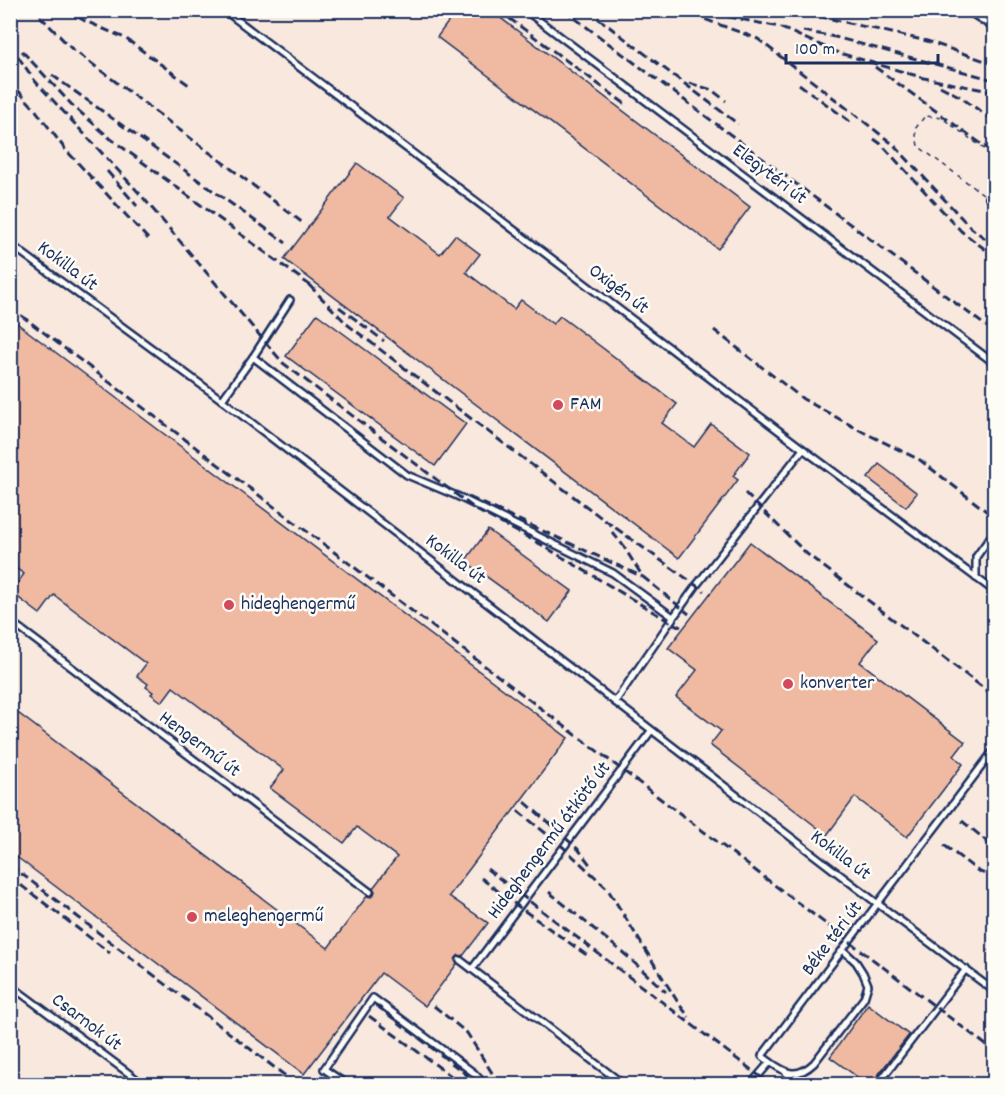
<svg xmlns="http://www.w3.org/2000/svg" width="1005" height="1095" font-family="Dekko,sans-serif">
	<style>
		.built { fill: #f9e8dd }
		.building { fill: #efbaa1; stroke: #1b2f5e; stroke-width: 1.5 }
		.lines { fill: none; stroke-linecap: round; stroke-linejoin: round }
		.service-casing { stroke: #1b2f5e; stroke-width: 10 }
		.path { stroke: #1b2f5e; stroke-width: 1.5; stroke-dasharray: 4.5 4.5; stroke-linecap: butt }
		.service { stroke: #fdfcf7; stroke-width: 5 }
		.rail { stroke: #1b2f5e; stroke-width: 3; stroke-dasharray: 9 4.5; stroke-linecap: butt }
		.poi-dot { fill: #d1495b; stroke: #fdfcf7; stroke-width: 2 }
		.labels { text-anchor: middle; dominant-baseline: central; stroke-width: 5; stroke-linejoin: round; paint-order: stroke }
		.street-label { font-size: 20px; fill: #1b2f5e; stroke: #fdfcf7 }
		.poi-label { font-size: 20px; fill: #1b2f5e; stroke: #fdfcf7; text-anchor: start }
	</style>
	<rect width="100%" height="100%" fill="#fdfcf7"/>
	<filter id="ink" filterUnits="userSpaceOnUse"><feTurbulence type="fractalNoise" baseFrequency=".0167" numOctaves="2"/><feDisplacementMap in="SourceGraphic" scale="12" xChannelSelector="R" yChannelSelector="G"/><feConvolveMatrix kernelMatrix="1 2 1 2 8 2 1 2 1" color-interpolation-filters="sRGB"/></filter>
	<g filter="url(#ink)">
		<rect class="built" x="11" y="11" width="983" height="1073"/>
		<g class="building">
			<path d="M457 10H490L750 207 718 249 437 37Z"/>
			<path d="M357 163 404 198 390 216 440 254 455 235 480 254 466 272 514 309 521 300 553 324 560 316 677 404 662 423 694 447 711 424 750 453 733 476 738 480 679 558 284 259Z"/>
			<path d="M317 314 466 424 435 466 286 356Z"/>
			<path d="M10 318 568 738 449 896 488 923 463 956 459 955 456 958 455 961 457 964 425 1006 381 973 304 1074 10 852V707L328 948 367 896 371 897 374 894 375 891 373 888 397 857 357 827 344 843 270 788 284 770 173 687 162 702 151 694 153 692 146 687 148 684 137 676 146 664 54 595 40 614 11 592 24 574 10 564Z"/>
			<path d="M879 464 917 493 906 507 868 478Z"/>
			<path d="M488 530 572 591 549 622 465 561Z"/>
			<path d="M750 542 878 639 860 662 965 742 954 756 963 764 907 837 855 797 827 835 710 745 721 731 676 697 697 670 668 648Z"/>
			<path d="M868 1004 909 1035 871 1084H867L830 1057Z"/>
		</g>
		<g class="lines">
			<g class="service-casing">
				<g id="service">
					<path d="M224 10 803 449 994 591"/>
					<path d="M525 10 994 363"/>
					<path d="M967 10 994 28"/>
					<path d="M994 190 989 198 994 202"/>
					<path d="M10 244 222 400 878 904 994 991"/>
					<path d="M253 357 407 475 457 496 613 573 673 617"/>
					<path d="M222 400 253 357 290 300"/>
					<path d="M976 578V557L994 532"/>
					<path d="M10 621 370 892"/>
					<path d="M615 702 670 622 696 586 803 449"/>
					<path d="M460 960 623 1084"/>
					<path d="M472 969 651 731"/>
					<path d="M10 985 143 1084"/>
					<path d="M770 1062C787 1074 797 1079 814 1063L864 998 868 985 863 973 856 962 843 950"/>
					<path d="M785 1072 800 1084"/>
					<path d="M342 1084 343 1082 324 1069 373 998 474 1073 484 1084"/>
					<path d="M751 1084 770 1062 762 1056 994 750"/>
					<path d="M878 1084 966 969"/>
				</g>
			</g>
			<path class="path" d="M983 194 918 146 915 129 925 116 942 118 994 156"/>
			<use href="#service" class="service"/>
			<g class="rail">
				<path d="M66 10 85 21 125 38 189 85"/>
				<path d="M444 10 446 12"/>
				<path d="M498 10 628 106"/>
				<path d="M564 10 994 332"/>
				<path d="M587 10 738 124"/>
				<path d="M680 10 758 39 894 145 970 227 994 245"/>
				<path d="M792 10 927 41 994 64"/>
				<path d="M986 10 994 16"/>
				<path d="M701 11 779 27 836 52 924 78 994 92"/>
				<path d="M40 16 71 48 303 223"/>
				<path d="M803 31 835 37 994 80"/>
				<path d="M10 45 35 81 140 194 283 363 478 511 542 545 670 622 681 627"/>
				<path d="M22 51 72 105 111 139 315 289"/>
				<path d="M875 67 994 153"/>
				<path d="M52 75 286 243"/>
				<path d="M10 79 15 87 34 108 65 149 150 241"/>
				<path d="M689 83 712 90 726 101"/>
				<path d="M799 84 852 123"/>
				<path d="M940 86 959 96 994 121"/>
				<path d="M874 139 881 144 961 231 994 256"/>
				<path d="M107 171 137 206"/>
				<path d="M309 285 348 325 603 519 704 591"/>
				<path d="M10 307 994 1051"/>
				<path d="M339 307 384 341"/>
				<path d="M714 330 803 399 865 433 920 460 994 517"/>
				<path d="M745 493 807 554 994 696"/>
				<path d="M469 497 643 577"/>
				<path d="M612 532 622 544 643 577 689 614"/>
				<path d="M525 802 579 850 591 866"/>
				<path d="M518 811 563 847 607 888 679 1004 689 1017"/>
				<path d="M962 821 982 837 994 849"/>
				<path d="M944 845 978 871 994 878"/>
				<path d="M10 865 296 1084"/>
				<path d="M487 869 770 1084"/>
				<path d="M10 877 110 953"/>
				<path d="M481 878 519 907 588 956"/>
				<path d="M549 892 627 956 666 992"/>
				<path d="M376 1005 467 1075 476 1084"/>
				<path d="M434 1006 467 1033 499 1084"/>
				<path d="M369 1016 462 1084"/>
			</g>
		</g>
	</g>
	<g class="poi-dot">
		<circle cx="558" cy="405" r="6"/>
		<circle cx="229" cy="605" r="6"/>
		<circle cx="788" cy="684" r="6"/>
		<circle cx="192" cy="917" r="6"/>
	</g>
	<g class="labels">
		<g class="street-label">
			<text transform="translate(769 175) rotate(37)">Elegytéri út</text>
			<text transform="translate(67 267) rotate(37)">Kokilla út</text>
			<text transform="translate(618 290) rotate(37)">Oxigén út</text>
			<text transform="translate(455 560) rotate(37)">Kokilla út</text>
			<text transform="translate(199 745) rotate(37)">Hengermű út</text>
			<text transform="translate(550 841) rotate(-53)">Hideghengermű átkötő út</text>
			<text transform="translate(840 856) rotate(37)">Kokilla út</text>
			<text transform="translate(833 939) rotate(-53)">Béke téri út</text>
			<text transform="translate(86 1023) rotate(37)">Csarnok út</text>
		</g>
		<g class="poi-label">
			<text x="570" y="405">FAM</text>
			<text x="241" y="605">hideghengermű</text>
			<text x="800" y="684">konverter</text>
			<text x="204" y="917">meleghengermű</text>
		</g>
	</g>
	<rect width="1005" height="1095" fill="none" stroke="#fdfcf7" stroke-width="36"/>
	<rect x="18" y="18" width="969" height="1059" fill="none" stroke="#1b2f5e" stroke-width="2" filter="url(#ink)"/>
	<path d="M786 54v9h152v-9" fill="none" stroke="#1b2f5e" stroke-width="3"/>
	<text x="795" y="54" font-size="18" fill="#1b2f5e" stroke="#fdfcf7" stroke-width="4.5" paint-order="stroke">100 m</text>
</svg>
